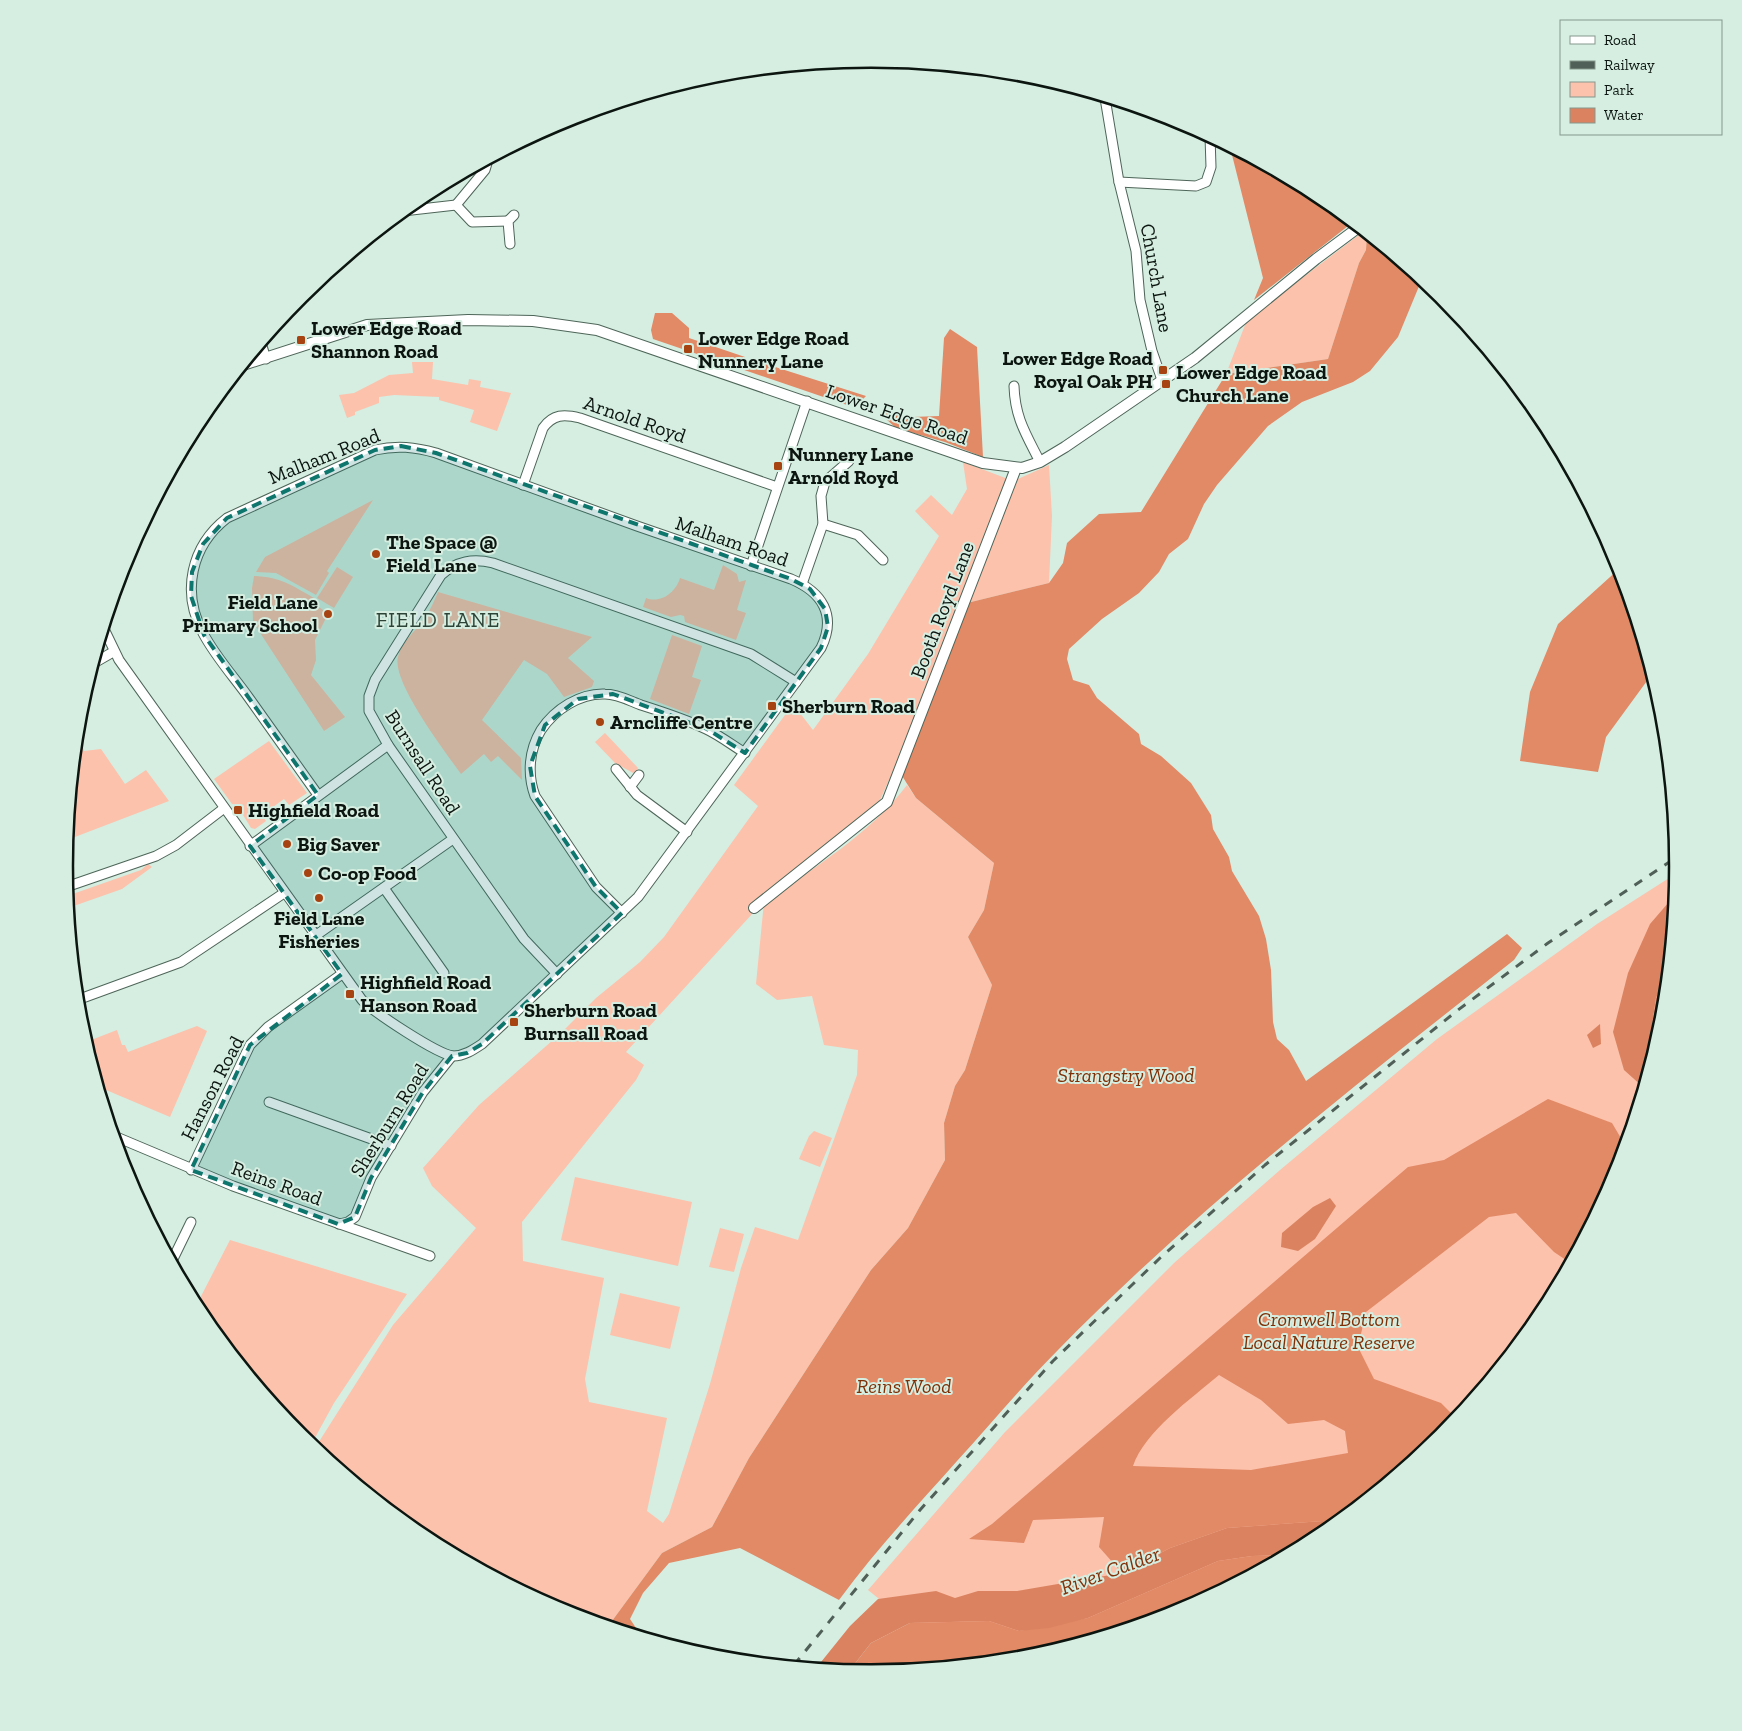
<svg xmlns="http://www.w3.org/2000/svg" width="1742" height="1731" font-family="'Zilla Slab',serif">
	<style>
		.green { fill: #fcc2ac }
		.forest { fill: #e28966; fill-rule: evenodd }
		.water { fill: #db8360 }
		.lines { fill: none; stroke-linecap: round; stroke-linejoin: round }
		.minor-casing { stroke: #4e6559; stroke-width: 11 }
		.tertiary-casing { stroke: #4e6559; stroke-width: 12 }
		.minor { stroke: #fff; stroke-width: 9 }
		.tertiary { stroke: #fff; stroke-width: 10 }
		.rail { stroke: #505f57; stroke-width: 3; stroke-dasharray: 9 9; stroke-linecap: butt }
		.marked { fill: #0f766e; fill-opacity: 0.2; stroke: #0f766e; stroke-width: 4; stroke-dasharray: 10 6; stroke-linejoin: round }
		.poi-dot { fill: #a74311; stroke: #d5eee1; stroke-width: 2 }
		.labels { text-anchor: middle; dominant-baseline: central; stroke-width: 4; stroke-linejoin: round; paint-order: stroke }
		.street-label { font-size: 20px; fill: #0c1510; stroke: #d5eee1 }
		.poi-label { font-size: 20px; font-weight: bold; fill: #0c1510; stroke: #d5eee1; text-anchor: start }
		.park-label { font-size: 20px; font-style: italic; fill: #7e2f06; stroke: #d5eee1 }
		.neighbourhood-label { font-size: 21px; letter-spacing: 1px; fill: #2e4338; stroke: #d5eee1 }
		.water-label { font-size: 21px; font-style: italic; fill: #81320a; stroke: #d5eee1 }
		.rim { fill: none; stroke: #0c1510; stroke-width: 2.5 }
	</style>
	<rect width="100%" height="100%" fill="#d5eee1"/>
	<g class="green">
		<path d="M1364 231 1367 234 1366 250 1359 263 1328 359 1226 374 1247 320Z"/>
		<path d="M412 362H433L432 379 468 385 469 379 481 381 480 387 511 393 497 431 470 422 474 410 439 400V397L394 395 379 397V403L355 412V415L347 418 339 395 354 393 389 375 413 373Z"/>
		<path d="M963 462 1008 479 899 771 889 780 880 800 754 908 753 913 626 1052 644 1065 636 1080 522 1222 523 1261 604 1278 585 1379 589 1402 667 1418 647 1511 663 1523 669 1514 710 1384 741 1268 755 1227 798 1240 857 1075 858 1050 824 1045 812 996 777 1000 756 984 764 902C814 868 870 834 907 785L916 798 994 863 984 910 968 937 992 985 965 1070 955 1086 944 1123 945 1160 908 1228 871 1270 749 1458 712 1527 662 1553 612 1621 607 1624 562 1611 423 1536 315 1448 393 1325 476 1228 432 1186 423 1168 479 1105 561 1033 596 998 640 962 664 937 758 806 734 785 793 704 813 730 868 654 939 536 915 511 931 495 952 515 967 489Z"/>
		<path d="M1049 465 1052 516 1049 583 967 603 1018 479Z"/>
		<path d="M373 500 327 571 329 573 316 595 276 573 256 572 265 557Z"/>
		<path d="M723 565 737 574 739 582 746 580 737 610 746 613 736 640 685 622 684 616 680 615 671 617 643 607 646 598C661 604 676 592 680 578L714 590Z"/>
		<path d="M337 567 353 577 334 608 317 598Z"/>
		<path d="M254 576C281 577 291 585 314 598V603L328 614 315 640 316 660 311 675 345 717 324 731 253 622 252 588Z"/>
		<path d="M438 592 592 637 568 658 594 681 592 687 564 697 547 674 524 660 482 720 521 758 522 780 498 756 491 762 484 754 461 774C446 753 391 681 398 657 401 642 416 631 424 619 430 611 434 601 438 592Z"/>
		<path d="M672 635 702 646 692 677 701 680 689 714 650 699Z"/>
		<path d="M605 733 638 768 635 774 615 763 595 742Z"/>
		<path d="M77 740 78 744 81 743 84 751 101 749 125 784 146 770 169 801 67 840Z"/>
		<path d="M269 741 307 793 289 805 284 799 262 815 266 821 255 829 251 828 237 805 232 804 214 779Z"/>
		<path d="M148 864 152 867 122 889 68 908 67 896 141 870Z"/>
		<path d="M1677 873 1667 975 1656 998 1651 1032 1657 1041 1616 1174 1542 1314 1441 1436 1319 1536 1179 1611 1028 1657 871 1672 850 1670 909 1623 868 1590 1005 1432 1174 1263 1280 1170 1437 1039 1597 924Z"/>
		<path d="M197 1026 207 1031 170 1117 99 1087 86 1042 117 1030 122 1045H125L128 1052Z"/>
		<path d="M814 1131 832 1138 820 1167 799 1159 809 1136Z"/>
		<path d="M575 1177 692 1202 678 1266 561 1240Z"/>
		<path d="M720 1228 744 1234 734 1272 709 1267Z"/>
		<path d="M230 1240 407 1294 334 1403 311 1445 300 1436 196 1306Z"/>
		<path d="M620 1293 680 1307 670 1349 610 1335Z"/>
	</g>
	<g class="forest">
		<path d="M1230 147 1319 195 1353 222 1254 300 1263 278Z"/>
		<path d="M1367 234 1422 279 1398 337 1370 371 1353 382 1302 402 1268 426 1217 485 1204 504 1188 539 1169 554 1159 572 1139 593 1102 619 1069 649 1067 659 1073 680 1089 685 1097 698 1139 734 1141 744 1161 756 1191 783 1211 815 1213 829 1229 857 1232 871 1259 916 1266 939 1271 970 1273 1022 1277 1039 1289 1050 1306 1081 1507 934 1522 948 1514 960C1357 1084 1198 1207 1058 1350 1023 1385 991 1424 957 1461 917 1506 875 1551 839 1600L740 1548 669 1563 643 1593 630 1619 640 1634 607 1624 612 1621 662 1553 712 1527 749 1458 871 1270 908 1228 945 1160 944 1123 955 1086 965 1070 992 985 968 937 984 910 994 863 916 798 899 771 963 604 1049 583 1063 563 1067 543 1099 514 1141 512 1226 374 1328 359 1359 263 1366 250Z"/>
		<path d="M655 313H672L689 328V338L745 357 743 364 748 366 750 359 866 396 860 402 847 405 653 339 651 330Z"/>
		<path d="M950 329 977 347 983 457 945 442 896 428 886 419V411L912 417 939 416 944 338Z"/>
		<path d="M1620 568 1652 674 1606 737 1598 772 1520 761 1530 692 1558 624Z"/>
		<path d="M1667 975 1662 1023 1657 1041 1651 1032 1656 998Z"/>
		<path d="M1548 1099 1612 1123 1625 1145 1616 1174 1569 1262 1554 1252 1516 1213 1489 1217 1366 1312 1358 1347 1374 1379 1441 1403 1456 1418 1441 1436 1335 1524 1323 1521 1227 1528 1170 1548 1122 1573 1099 1547 1104 1517 1033 1520 1024 1543 969 1539 992 1524 1408 1167 1444 1160ZM1219 1375 1261 1400 1288 1424 1324 1420 1345 1431 1348 1453 1251 1470 1133 1466C1145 1431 1191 1399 1219 1375Z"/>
		<path d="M1284 1555 1179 1611 1028 1657 871 1672 850 1670 871 1643 910 1623 989 1621 1019 1631 1088 1618 1218 1561 1252 1556Z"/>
	</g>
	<g class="water">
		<path d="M1675 895 1667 975 1656 998 1651 1032 1657 1041 1643 1087 1624 1070 1613 1032 1628 973 1650 924Z"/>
		<path d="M1600 1024 1601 1044 1593 1048 1587 1035Z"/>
		<path d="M1330 1198 1336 1206 1315 1239 1298 1251 1281 1247 1282 1233 1313 1207Z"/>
		<path d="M1323 1521 1335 1524 1319 1536 1284 1555 1252 1556 1218 1561 1088 1618 1049 1628 1019 1631 989 1621 910 1623 871 1643 850 1670 817 1667 850 1626 878 1599 936 1591 955 1598 978 1591H1017L1122 1573 1170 1548 1227 1528Z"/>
	</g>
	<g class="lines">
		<g class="minor-casing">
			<g id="minor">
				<path d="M1105 98 1119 182 1136 251 1140 300 1152 351 1162 380"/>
				<path d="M1119 182 1196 186 1206 182 1211 167 1210 136"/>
				<path d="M456 205 472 222 508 221"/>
				<path d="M456 205 485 170 488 160"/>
				<path d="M403 211 456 205"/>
				<path d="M510 244 508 221 514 215"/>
				<path d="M261 343 266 359"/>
				<path d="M1014 386C1015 418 1026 434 1040 462"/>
				<path d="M523 485 543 428C553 414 564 414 580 418L777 487"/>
				<path d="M823 524 858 535 883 560"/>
				<path d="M751 566 807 401"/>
				<path d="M802 584 823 524 821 496 825 482 849 461"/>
				<path d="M104 629 119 660 362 1000C375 1013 437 1054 453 1056 464 1056 473 1050 482 1044L638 897 821 648C837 615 822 592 791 579L637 526 436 453C415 447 397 445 375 450L227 518C191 546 181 592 203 633 215 656 234 677 249 698 272 730 295 763 318 795"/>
				<path d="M94 663 113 652"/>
				<path d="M616 769 637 795 687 832"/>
				<path d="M630 787 639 775"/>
				<path d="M250 846 388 745"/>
				<path d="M66 887 156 856 176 845 223 809"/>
				<path d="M384 888 444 973"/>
				<path d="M622 913 596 887 535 796C527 774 529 750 541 730 555 709 580 693 605 694 618 694 630 701 641 705 663 712 685 719 706 729 719 735 732 745 745 753"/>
				<path d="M315 936 453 839"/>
				<path d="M557 974 524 939 388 745 369 711V696L375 680 441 575C457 561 473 558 493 563L751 654 796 682"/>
				<path d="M77 1000 181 962 284 893"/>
				<path d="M269 1102 391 1146"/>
				<path d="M114 1136 233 1186 430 1256"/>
				<path d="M191 1170 250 1045 268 1027 342 974"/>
				<path d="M339 1224 348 1222 355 1217 371 1178 423 1092 452 1056"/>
				<path d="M172 1261 191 1222"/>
			</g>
		</g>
		<g class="tertiary-casing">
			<g id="tertiary">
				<path d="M243 365 367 325 468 320 533 321 597 330 983 463 1022 468 1040 462 1065 447 1195 358 1316 259 1359 227"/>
				<path d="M754 908 887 802 1016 468"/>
			</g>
		</g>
		<use href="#minor" class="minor"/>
		<use href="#tertiary" class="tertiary"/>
		<path class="rail" d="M794 1665 920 1510 1053 1361 1160 1258 1265 1165 1458 1010 1548 943 1677 857"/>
	</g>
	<path class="marked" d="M401 446 436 453 791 579 810 589 825 609 828 627 821 648 745 753 707 729 613 694 578 699 545 725 530 766 535 796 596 887 622 913 482 1044 467 1053 452 1056 423 1092 371 1178 355 1217 338 1224 191 1170 250 1045 342 974 250 846 318 795 204 635 191 596 192 572 203 544 227 518 375 450Z"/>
	<g class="poi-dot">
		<rect x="296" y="335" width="10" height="10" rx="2.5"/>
		<rect x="683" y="344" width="10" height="10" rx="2.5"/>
		<rect x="1158" y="365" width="10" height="10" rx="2.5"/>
		<rect x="1161" y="379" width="10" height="10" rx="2.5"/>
		<rect x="773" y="461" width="10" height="10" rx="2.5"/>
		<circle cx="376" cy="554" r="5"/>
		<circle cx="328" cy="614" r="5"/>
		<rect x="767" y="701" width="10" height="10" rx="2.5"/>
		<circle cx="600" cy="722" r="5"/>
		<rect x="233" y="805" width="10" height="10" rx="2.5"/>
		<circle cx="287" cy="844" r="5"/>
		<circle cx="308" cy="873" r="5"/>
		<circle cx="319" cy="898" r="5"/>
		<rect x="345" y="989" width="10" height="10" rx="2.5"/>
		<rect x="509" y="1017" width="10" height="10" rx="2.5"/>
	</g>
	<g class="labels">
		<g class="street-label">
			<text transform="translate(1157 278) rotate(80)">Church Lane</text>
			<text transform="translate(897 414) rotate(19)">Lower Edge Road</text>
			<text transform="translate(635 419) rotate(19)">Arnold Royd</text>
			<text transform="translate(324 456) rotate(-22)">Malham Road</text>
			<text transform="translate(732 541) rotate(19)">Malham Road</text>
			<text transform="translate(942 610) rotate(-69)">Booth Royd Lane</text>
			<text transform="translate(423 762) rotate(57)">Burnsall Road</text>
			<text transform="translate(212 1088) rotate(-63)">Hanson Road</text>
			<text transform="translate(389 1120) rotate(-58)">Sherburn Road</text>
			<text transform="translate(277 1183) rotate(20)">Reins Road</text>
		</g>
		<g class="poi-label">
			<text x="311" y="328">Lower Edge Road<tspan x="311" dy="23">Shannon Road</tspan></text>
			<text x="698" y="338">Lower Edge Road<tspan x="698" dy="23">Nunnery Lane</tspan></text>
			<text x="1153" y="358" text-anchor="end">Lower Edge Road<tspan x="1153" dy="23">Royal Oak PH</tspan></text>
			<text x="1176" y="372">Lower Edge Road<tspan x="1176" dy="23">Church Lane</tspan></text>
			<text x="788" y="454">Nunnery Lane<tspan x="788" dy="23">Arnold Royd</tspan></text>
			<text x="386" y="542">The Space @<tspan x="386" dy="23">Field Lane</tspan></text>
			<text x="318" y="602" text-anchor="end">Field Lane<tspan x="318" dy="23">Primary School</tspan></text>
			<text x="782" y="706">Sherburn Road</text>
			<text x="610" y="722">Arncliffe Centre</text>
			<text x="248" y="810">Highfield Road</text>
			<text x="297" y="844">Big Saver</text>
			<text x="318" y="873">Co-op Food</text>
			<text x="319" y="918" text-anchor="middle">Field Lane<tspan x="319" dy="23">Fisheries</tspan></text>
			<text x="360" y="982">Highfield Road<tspan x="360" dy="23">Hanson Road</tspan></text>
			<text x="524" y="1010">Sherburn Road<tspan x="524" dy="23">Burnsall Road</tspan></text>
		</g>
		<g class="park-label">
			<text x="1126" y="1075">Strangstry Wood</text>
			<text x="1329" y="1319">Cromwell Bottom<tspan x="1329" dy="23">Local Nature Reserve</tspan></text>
			<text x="904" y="1386">Reins Wood</text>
		</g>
		<g class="neighbourhood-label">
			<text x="438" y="619">FIELD LANE</text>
		</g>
		<g class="water-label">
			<text transform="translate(1110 1570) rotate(-20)">River Calder</text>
		</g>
	</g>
	<path d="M0 0H1742V1731H0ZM73 866a798 798 0 1 1 1596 0a798 798 0 1 1-1596 0Z" fill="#d5eee1" fill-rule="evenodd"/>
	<path class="rim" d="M73 866a798 798 0 1 1 1596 0a798 798 0 1 1-1596 0Z"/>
	<rect x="1560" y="20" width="162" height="115" fill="#d5eee1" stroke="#85978d"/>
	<rect x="1570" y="36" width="25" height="8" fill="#ffffff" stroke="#85978d"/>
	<text x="1604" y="45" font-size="15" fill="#0c1510">Road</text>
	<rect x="1570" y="61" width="25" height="8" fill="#505f57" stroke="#85978d"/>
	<text x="1604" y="70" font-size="15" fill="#0c1510">Railway</text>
	<rect x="1570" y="82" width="25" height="15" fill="#fcc2ac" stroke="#85978d"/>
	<text x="1604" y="95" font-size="15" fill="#0c1510">Park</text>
	<rect x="1570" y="108" width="25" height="15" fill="#db8360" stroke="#85978d"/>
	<text x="1604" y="120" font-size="15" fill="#0c1510">Water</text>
</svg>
